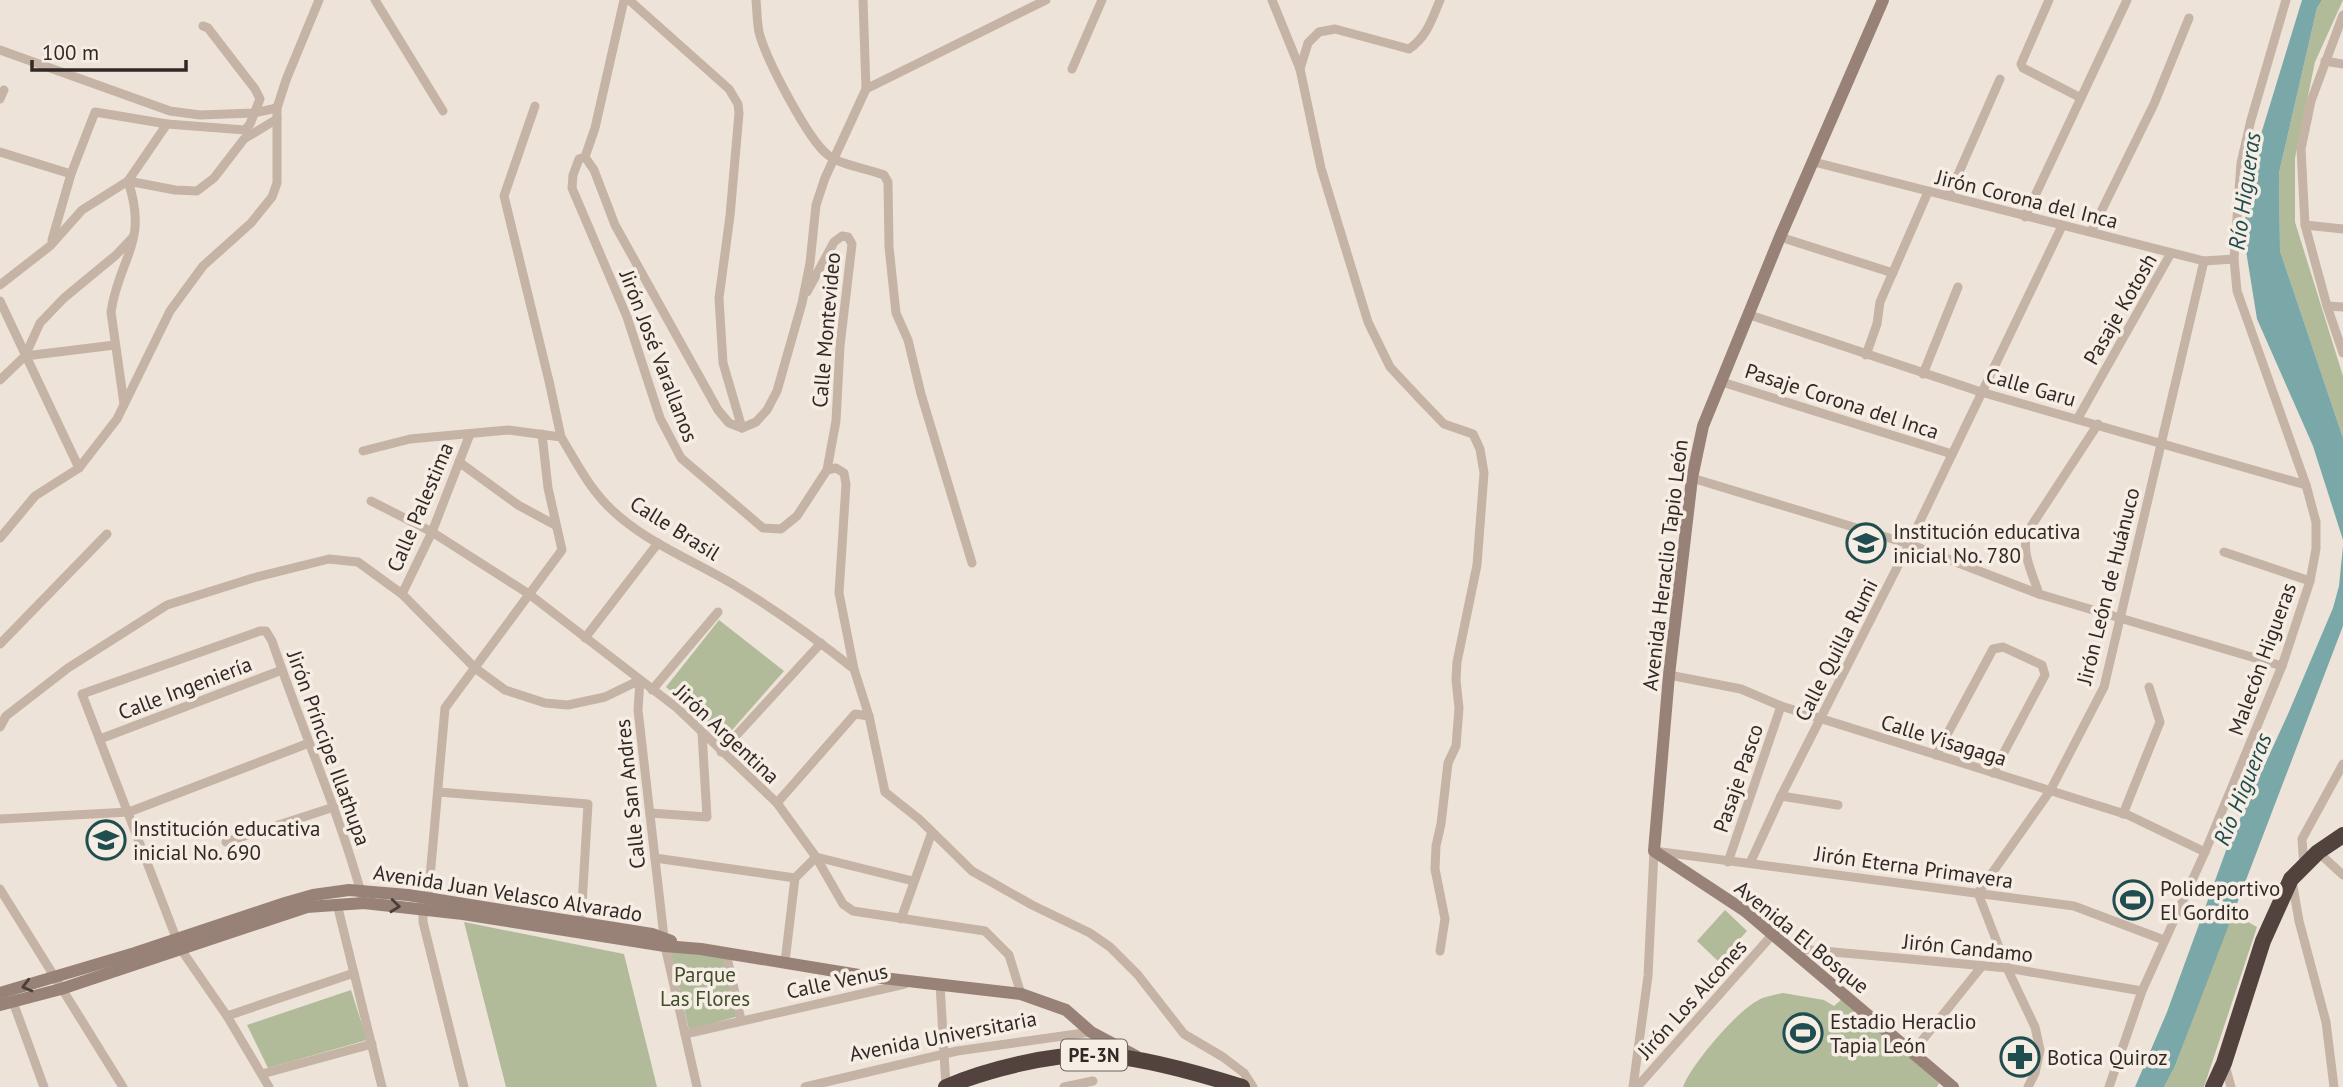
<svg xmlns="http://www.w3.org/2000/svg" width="2343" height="1087" font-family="'PT Sans',sans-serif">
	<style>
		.green { fill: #b1bb9a }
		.water { fill: #7aa8a8 }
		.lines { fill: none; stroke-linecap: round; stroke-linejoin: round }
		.street { stroke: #c5b3a6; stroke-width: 9 }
		.secondary { stroke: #988277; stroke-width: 12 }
		.highway { stroke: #52433e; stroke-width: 16 }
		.oneway { stroke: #4b3f3a }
		.labels { text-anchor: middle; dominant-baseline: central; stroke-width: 7; stroke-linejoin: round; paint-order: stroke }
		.shield { fill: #f6ede4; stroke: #6c645f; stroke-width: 2 }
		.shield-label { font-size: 19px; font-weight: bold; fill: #312926 }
		.street-label { font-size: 21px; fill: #312926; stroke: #f6ede4 }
		.poi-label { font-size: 21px; fill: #312926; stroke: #f6ede4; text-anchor: start }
		.park-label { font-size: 21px; fill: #424d2c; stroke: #f6ede4 }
		.water-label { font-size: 23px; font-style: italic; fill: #204d4f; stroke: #f6ede4 }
	</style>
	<rect width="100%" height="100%" fill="#eee3d8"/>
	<g class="green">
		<path d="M2322 0H2343L2315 62 2295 158V222L2343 376V438L2280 251 2279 173 2317 8Z"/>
		<path d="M719 620 784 671 726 737 666 687Z"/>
		<path d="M1725 910 1747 931 1719 962 1697 941Z"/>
		<path d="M2232 913 2257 927 2204 1087H2164L2175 1066Z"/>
		<path d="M464 922 624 954 657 1087H506Z"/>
		<path d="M669 945 724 957 739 1016 689 1030Z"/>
		<path d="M351 990 367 1040 268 1068 247 1025Z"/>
		<path d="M1783 993 1824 1000 1834 1006 1842 999 1939 1083 1937 1087H1683C1691 1065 1736 1012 1757 1001 1764 996 1774 995 1783 993Z"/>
	</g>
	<g class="water">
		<path d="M2302 0H2322L2317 8 2279 173 2280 251 2343 438V540L2313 446 2257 319 2243 232 2258 144Z"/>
		<path d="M2343 546V626L2175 1066 2164 1087H2135L2167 1012 2228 845 2288 714 2333 608 2339 586Z"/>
	</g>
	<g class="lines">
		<g class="street">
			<path d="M375 0 443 111"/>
			<path d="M629 0 729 89 738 104 739 113 730 216 719 298 723 363 742 428"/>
			<path d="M756 0C757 11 757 22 759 32 765 57 808 140 828 155 842 166 867 168 884 175L888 182 889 247 896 313 908 340 921 394 972 563"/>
			<path d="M863 0 866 89 825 178 816 205 810 263 802 303 777 391 767 410 756 422 742 428 729 423 718 410 615 225 594 170 585 157 579 159 573 175 572 188 627 317 660 418 681 458 763 528 781 529 797 516 827 470 836 468 844 473 846 484 839 593 854 669 869 716 885 792 919 819 972 871 1032 905 1090 933 1110 947 1138 975 1184 1034 1223 1057 1244 1073 1253 1087"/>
			<path d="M1272 0 1300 69"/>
			<path d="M1440 0C1432 19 1427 37 1409 49L1335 29 1319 32 1308 43 1300 69 1321 168 1368 322 1390 367 1419 398 1444 424 1473 434 1480 449 1484 473 1477 565 1457 662 1456 680 1459 708 1456 746 1448 763 1441 824 1436 846 1435 869 1445 919 1440 951"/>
			<path d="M2049 0 2021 64 2023 68 2081 98"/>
			<path d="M2343 15 2311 101 2301 149 2305 225 2327 306 2343 353"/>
			<path d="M0 50 170 111 200 115 253 113 277 108"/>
			<path d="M2325 61 2343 64"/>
			<path d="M1072 69 1102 0"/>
			<path d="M866 89 1046 0"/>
			<path d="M0 99 4 90"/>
			<path d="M535 106 504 196 549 381 561 437"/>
			<path d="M0 152 71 174"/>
			<path d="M585 157 595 128 624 0"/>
			<path d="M1814 162 2204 261 2234 259"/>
			<path d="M128 181 175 190 197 191 214 178 244 139 277 119"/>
			<path d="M1949 195 2000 79"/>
			<path d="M2025 217 2127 0"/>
			<path d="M2305 225 2343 229"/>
			<path d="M2091 232 2154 104 2189 18"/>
			<path d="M1780 237 1893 273"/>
			<path d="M52 240 71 174 95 112 167 124"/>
			<path d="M0 285 50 246 82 210 128 181 167 124 245 130 250 124 260 99 255 89 208 28 203 26"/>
			<path d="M807 292 834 242 842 236 848 237 852 244 840 346 836 421 827 470"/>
			<path d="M0 301 79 468"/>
			<path d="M2327 306 2343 307"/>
			<path d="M1750 315 1981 392 2306 485"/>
			<path d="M1866 355 1877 324 1880 302 1928 192"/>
			<path d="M25 356 115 345"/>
			<path d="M1923 374 1958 287"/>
			<path d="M0 380 25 356 40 323 64 298 116 255 133 237"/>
			<path d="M1722 382 1952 454"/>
			<path d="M124 404 111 312C119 257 149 244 128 181"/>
			<path d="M2078 418 2171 253"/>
			<path d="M363 451 410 439 508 430 561 437C575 460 587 484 606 504 641 541 693 560 736 586 777 611 816 639 854 669"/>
			<path d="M459 462 518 505 555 525"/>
			<path d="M1692 478 1909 544 2039 594 2282 666"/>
			<path d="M371 501 432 532 529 594 677 708 777 803 816 857 843 904 853 911 985 931 1009 955 1021 994"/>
			<path d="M0 538 35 496 79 468 117 419 170 311 203 266 251 223 272 197 277 183V108L286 80 319 0"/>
			<path d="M2224 552 2310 581"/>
			<path d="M402 594 432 532 470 434"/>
			<path d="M2039 594C2033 575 2020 551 2028 531L2098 424"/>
			<path d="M585 638 658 543"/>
			<path d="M0 644 107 534"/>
			<path d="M1669 675 1741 689 1781 706 2128 815 2205 852"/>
			<path d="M652 690 718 612"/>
			<path d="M0 727 6 716 68 668 167 605 253 578 329 559 358 562 402 594 475 668 505 690 545 703 568 705 605 697 640 680 638 710 665 946 697 1087"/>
			<path d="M100 739 282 670"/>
			<path d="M721 752 821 643"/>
			<path d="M1936 755 1993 649 2003 647 2042 665 2045 675 1993 773"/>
			<path d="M438 792 588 804 581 922"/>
			<path d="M1781 796 1838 805"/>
			<path d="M777 803 855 714 869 716"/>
			<path d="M650 813 707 817 702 733"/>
			<path d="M2123 814 2160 722 2149 687"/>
			<path d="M0 819 129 812 309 743"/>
			<path d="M226 842 334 807"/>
			<path d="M2318 852 2343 875"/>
			<path d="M655 858 795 878"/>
			<path d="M1728 862 1781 706"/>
			<path d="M1750 863 1781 796 1909 544 2062 226"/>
			<path d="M2304 867 2302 839 2343 764"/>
			<path d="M2292 881 2299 921 2326 1022 2334 1087"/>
			<path d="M0 889 123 1087"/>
			<path d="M337 904 382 1087"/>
			<path d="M901 919 932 832"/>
			<path d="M1790 948 2007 968 2142 991"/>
			<path d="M726 953 741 1020"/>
			<path d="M785 962 795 878 816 857 913 881"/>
			<path d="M940 984 946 1087"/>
			<path d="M13 1002 44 1087"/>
			<path d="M227 1016 354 973"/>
			<path d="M685 1034 905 984"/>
			<path d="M1912 1053 1982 966"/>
			<path d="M2225 1065 2231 1087"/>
			<path d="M262 1074 372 1044"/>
			<path d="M269 1087 227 1016 180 948 82 694 260 631H266L272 641C301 727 338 809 362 896"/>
			<path d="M464 1087 423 922V909L429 889 445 708 562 550 548 488 542 434"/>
			<path d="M805 1087 957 1051 1091 1032"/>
			<path d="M1064 1087 1093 1081"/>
			<path d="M1633 1087 1648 976 1654 851 2074 906 2164 940"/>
			<path d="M1637 1087 1773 934"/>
			<path d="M2028 1087 2035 1073 2040 1050 2035 1027 2007 968 1978 893 2050 791 2104 687 2204 261"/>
			<path d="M2109 1087 2142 991 2205 852 2282 666 2310 581 2316 549V522L2306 485 2237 291 2234 259 2241 163 2251 120 2286 0"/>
		</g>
		<g class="secondary">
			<path d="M1883 0 1780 237 1703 426 1692 478 1669 675 1654 851 1745 911 1953 1087"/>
			<path d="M0 993 135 953 285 903 313 895 349 890 408 895 652 934 671 941"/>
			<path d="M0 1005 61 989 307 907 364 903 463 914 665 946 701 949 865 976 1021 994 1066 1010 1091 1032 1136 1056"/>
		</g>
		<g class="highway">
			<path d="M946 1087C988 1069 1053 1053 1099 1055 1142 1057 1201 1074 1242 1087"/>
			<path d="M2213 1087 2224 1063 2263 941 2291 879 2318 852 2343 835"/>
		</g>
	</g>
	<defs><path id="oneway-chevron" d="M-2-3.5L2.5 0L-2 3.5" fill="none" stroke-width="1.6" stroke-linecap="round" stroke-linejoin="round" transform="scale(1.75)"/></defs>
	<g class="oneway">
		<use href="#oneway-chevron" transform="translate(395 906) rotate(6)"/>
		<use href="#oneway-chevron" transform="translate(27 986) rotate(165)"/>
	</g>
	<defs>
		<g id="school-ring" transform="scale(2.0125)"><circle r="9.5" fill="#f6ede4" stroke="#204d4f" stroke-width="1.5"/><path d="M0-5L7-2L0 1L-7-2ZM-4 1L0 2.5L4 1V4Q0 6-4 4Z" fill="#204d4f"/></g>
		<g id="stadium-ring" transform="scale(2.0125)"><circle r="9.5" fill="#f6ede4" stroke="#204d4f" stroke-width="1.5"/><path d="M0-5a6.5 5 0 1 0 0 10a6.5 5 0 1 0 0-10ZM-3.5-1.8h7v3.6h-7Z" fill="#204d4f"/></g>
		<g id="pharmacy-ring" transform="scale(2.0125)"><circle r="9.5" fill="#f6ede4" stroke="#204d4f" stroke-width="1.5"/><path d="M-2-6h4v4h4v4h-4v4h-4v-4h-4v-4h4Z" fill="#204d4f"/></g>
	</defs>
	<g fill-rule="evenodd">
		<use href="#school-ring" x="1866" y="543"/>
		<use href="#school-ring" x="106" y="840"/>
		<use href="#stadium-ring" x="2133" y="900"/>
		<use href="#stadium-ring" x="1803" y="1033"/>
		<use href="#pharmacy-ring" x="2020" y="1057"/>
	</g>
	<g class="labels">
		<rect class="shield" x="1061" y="1039.5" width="66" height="31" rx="5"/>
		<g class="shield-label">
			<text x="1094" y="1055">PE-3N</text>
		</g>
		<g class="street-label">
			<text transform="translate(2027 199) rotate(14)">Jirón Corona del Inca</text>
			<text transform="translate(2120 309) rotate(-60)">Pasaje Kotosh</text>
			<text transform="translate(826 330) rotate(-85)">Calle Montevideo</text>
			<text transform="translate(659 356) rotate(69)">Jirón José Varallanos</text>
			<text transform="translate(2031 387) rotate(16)">Calle Garu</text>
			<text transform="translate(1842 401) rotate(18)">Pasaje Corona del Inca</text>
			<text transform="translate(420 507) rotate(-67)">Calle Palestima</text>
			<text transform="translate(675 528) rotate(32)">Calle Brasil</text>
			<text transform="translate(1665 565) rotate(-83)">Avenida Heraclio Tapio León</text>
			<text transform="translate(2108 586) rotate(-76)">Jirón León de Huánuco</text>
			<text transform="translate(1836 650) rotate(-63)">Calle Quilla Rumi</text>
			<text transform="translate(2262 659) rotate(-70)">Malecón Higueras</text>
			<text transform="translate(185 688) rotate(-21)">Calle Ingeniería</text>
			<text transform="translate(727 734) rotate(43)">Jirón Argentina</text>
			<text transform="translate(1944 740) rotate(17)">Calle Visagaga</text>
			<text transform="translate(329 748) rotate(70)">Jirón Príncipe Illathupa</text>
			<text transform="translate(1738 778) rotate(-71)">Pasaje Pasco</text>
			<text transform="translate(630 794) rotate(-96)">Calle San Andres</text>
			<text transform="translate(1914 867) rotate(8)">Jirón Eterna Primavera</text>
			<text transform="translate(508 893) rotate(9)">Avenida Juan Velasco Alvarado</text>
			<text transform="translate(1802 937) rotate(39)">Avenida El Bosque</text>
			<text transform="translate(1968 948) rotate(6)">Jirón Candamo</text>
			<text transform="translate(837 981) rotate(-12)">Calle Venus</text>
			<text transform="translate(1692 999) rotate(-48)">Jirón Los Alcones</text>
			<text transform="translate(943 1036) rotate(-11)">Avenida Universitaria</text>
		</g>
		<g class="poi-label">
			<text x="1893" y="531">Institución educativa<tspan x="1893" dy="24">inicial No. 780</tspan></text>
			<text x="133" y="828">Institución educativa<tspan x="133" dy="24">inicial No. 690</tspan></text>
			<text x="2160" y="888">Polideportivo<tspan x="2160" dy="24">El Gordito</tspan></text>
			<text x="1830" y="1021">Estadio Heraclio<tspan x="1830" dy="24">Tapia León</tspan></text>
			<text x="2047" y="1057">Botica Quiroz</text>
		</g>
		<g class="park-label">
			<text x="705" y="974">Parque<tspan x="705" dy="24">Las Flores</tspan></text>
		</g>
		<g class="water-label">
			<text transform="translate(2244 191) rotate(-82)">Río Higueras</text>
			<text transform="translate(2242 789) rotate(-68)">Río Higueras</text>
		</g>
	</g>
	<path d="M32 60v10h154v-10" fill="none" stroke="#312926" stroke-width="3.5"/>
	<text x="42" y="60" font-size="21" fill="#312926" stroke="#f6ede4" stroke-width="5" paint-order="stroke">100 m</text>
</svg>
